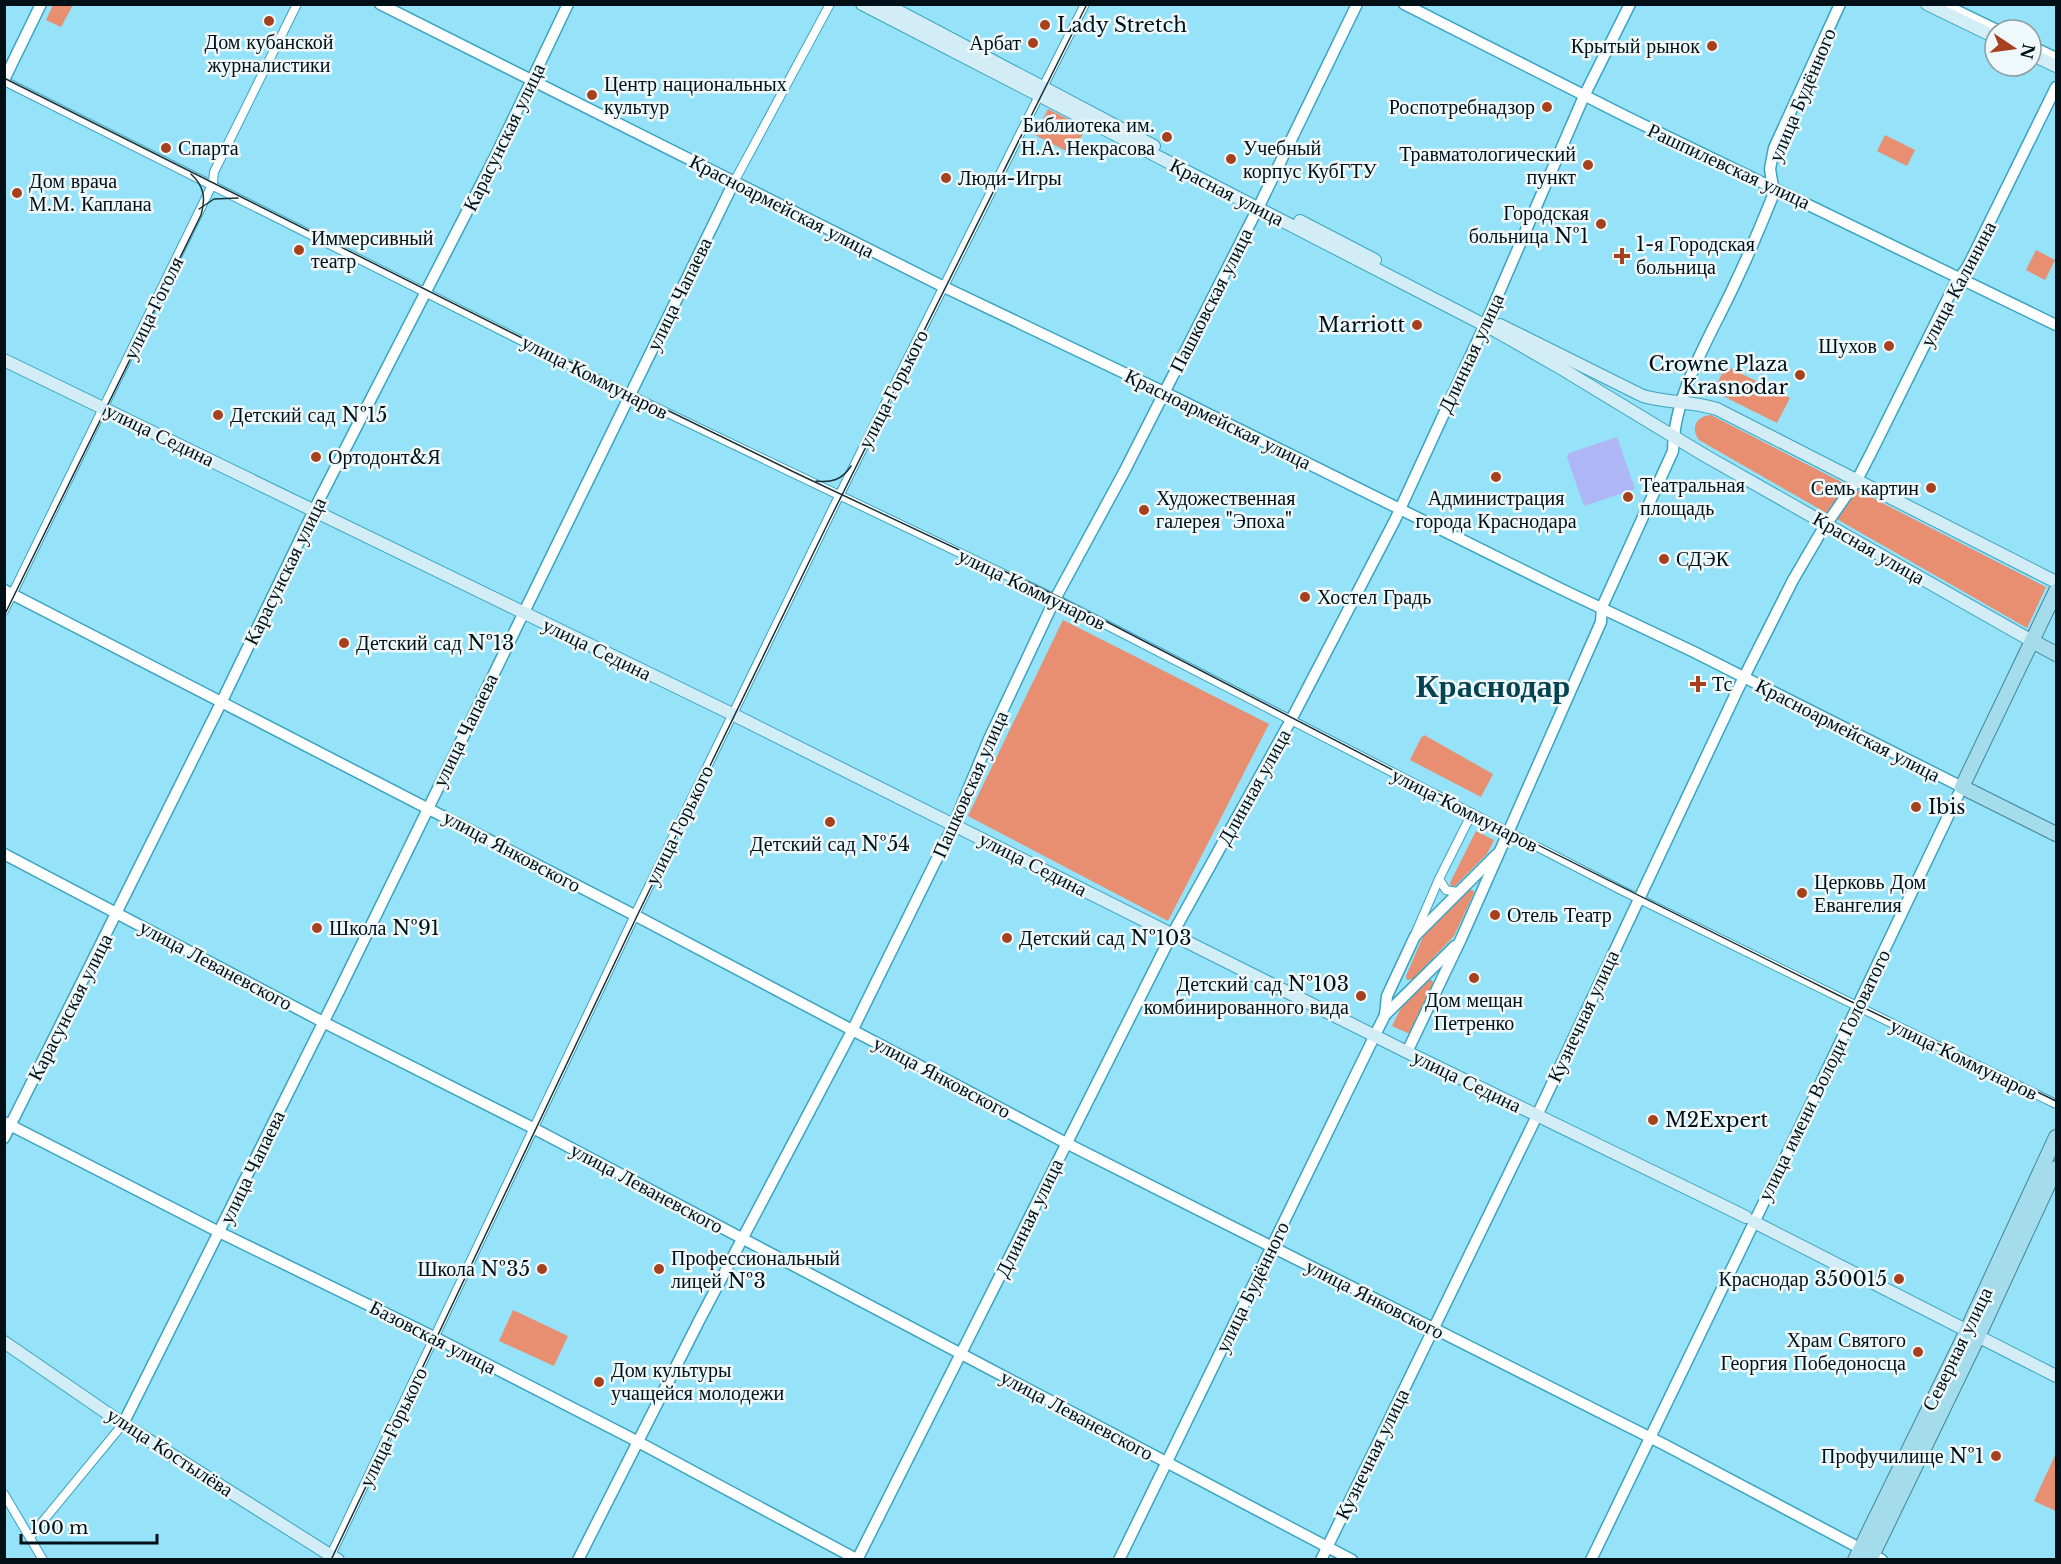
<svg xmlns="http://www.w3.org/2000/svg" width="2061" height="1564" font-family="'Libre Baskerville',serif">
	<style>
		.green { fill: #e88f72 }
		.water { fill: #aeb6f5 }
		.lines { fill: none; stroke-linecap: round; stroke-linejoin: round }
		.minor-casing { stroke: #3aa4c0; stroke-width: 10 }
		.tertiary-casing { stroke: #3aa4c0; stroke-width: 13 }
		.secondary-casing { stroke: #3aa4c0; stroke-width: 14 }
		.primary-casing { stroke: #448599; stroke-width: 16 }
		.minor { stroke: #fff; stroke-width: 8 }
		.tertiary { stroke: #fff; stroke-width: 10 }
		.secondary { stroke: #d2edf5; stroke-width: 12 }
		.primary { stroke: #a5dcec; stroke-width: 14 }
		.tram { stroke: #18323b; stroke-width: 1.5 }
		.poi-dot { fill: #a7401c; stroke: #eff8fa; stroke-width: 2 }
		.labels { text-anchor: middle; dominant-baseline: central; stroke-width: 5; stroke-linejoin: round; paint-order: stroke }
		.poi-label { font-size: 20px; fill: #001016; stroke: #eff8fa; text-anchor: start }
		.street-label { font-size: 20px; fill: #001016; stroke: #eff8fa }
		.town-label { font-size: 32px; font-weight: bold; fill: #054351; stroke: #eff8fa }
	</style>
	<rect width="100%" height="100%" fill="#95e2f9"/>
	<g class="green">
		<path d="M53 5H73L61 27 46 20Z"/>
		<path d="M1048 109 1086 128 1072 154 1035 135Z"/>
		<path d="M1885 135 1915 150 1907 166 1877 151Z"/>
		<path d="M2036 250 2055 260 2045 280 2026 270Z"/>
		<path d="M1726 366 1790 398 1777 423 1713 391Z"/>
		<path d="M1711 415 2046 587 2027 628 1699 440C1690 428 1696 416 1711 415Z"/>
		<path d="M1063 620 1269 724 1168 921 968 816Z"/>
		<path d="M1424 735 1493 774 1481 797 1410 760 1421 738Z"/>
		<path d="M1476 831 1494 840 1487 854 1455 886 1452 887 1450 883Z"/>
		<path d="M1469 889 1474 891 1473 895 1454 936 1413 979 1407 980 1406 976 1424 934Z"/>
		<path d="M1428 980H1432L1433 984 1410 1034 1392 1026 1401 1008Z"/>
		<path d="M513 1310 568 1336 554 1366 499 1341Z"/>
		<path d="M2056 1453V1511L2034 1501Z"/>
	</g>
	<path class="water" d="M1617 437 1635 489 1584 506 1567 457 1569 453Z"/>
	<g class="lines">
		<g class="minor-casing">
			<g id="minor">
				<path d="M4 81 630 395 1056 599 1623 891 2056 1104"/>
				<path d="M1043 87 1085 4"/>
				<path d="M734 182 830 4"/>
				<path d="M4 611 213 183 214 172 297 4"/>
				<path d="M1439 879 1446 890 1457 892"/>
				<path d="M1416 932 1439 879 1472 813"/>
				<path d="M4 1494 43 1560"/>
				<path d="M30 1537 123 1424"/>
				<path d="M329 1559 635 915 839 496 1039 96"/>
			</g>
		</g>
		<g class="tertiary-casing">
			<g id="tertiary">
				<path d="M380 4 944 287 1164 392 1561 589 1694 652 1962 787 1776 1177 1591 1560"/>
				<path d="M1404 4 1627 117 2056 325"/>
				<path d="M1943 4 1997 30"/>
				<path d="M2031 46 2056 58"/>
				<path d="M4 80 41 4"/>
				<path d="M4 590 642 919 1066 1143 1665 1445 1882 1560"/>
				<path d="M4 854 323 1022 533 1128 1352 1560"/>
				<path d="M1385 1015 1455 946"/>
				<path d="M1407 1052 1461 939 1601 622 1602 607 1673 451C1674 390 1713 333 1737 279 1750 252 1761 225 1772 198L1773 187 1770 169 1774 148 1840 4"/>
				<path d="M4 1122 219 1232 434 1337 627 1436 858 1560"/>
				<path d="M4 1138 222 701 319 500 495 157 568 4"/>
				<path d="M123 1424 340 989 734 182"/>
				<path d="M578 1560 700 1319 853 1029 954 824 989 739 1054 601 1124 472 1261 202 1357 4"/>
				<path d="M857 1560 1168 942 1291 720 1395 520 1488 318 1584 96 1630 4"/>
				<path d="M1119 1560 1375 1035 1385 1015 1387 996 1415 936 1497 854"/>
				<path d="M1321 1560 1533 1124 1738 689 1793 580 1821 532 1857 480 1871 453 1954 286 1968 266 2056 87"/>
			</g>
		</g>
		<g class="secondary-casing">
			<g id="secondary">
				<path d="M862 4 1496 331 1564 370 1704 455 2032 641"/>
				<path d="M885 4 1154 146"/>
				<path d="M1927 4 1995 37"/>
				<path d="M2031 54 2056 66"/>
				<path d="M1300 221 1375 260"/>
				<path d="M1500 325 1643 396C1667 403 1692 401 1717 409L2056 582"/>
				<path d="M4 360 728 712 1407 1052 1746 1217"/>
				<path d="M1754 1222 2056 1376"/>
				<path d="M4 1342 123 1424 338 1560"/>
			</g>
		</g>
		<g class="primary-casing">
			<g id="primary">
				<path d="M2056 591 1962 787 2056 834"/>
				<path d="M2032 641 2056 654"/>
				<path d="M1855 1560 1960 1345 2056 1137"/>
				<path d="M1870 1560 1977 1339 2056 1168"/>
			</g>
		</g>
		<use href="#minor" class="minor"/>
		<use href="#tertiary" class="tertiary"/>
		<use href="#secondary" class="secondary"/>
		<use href="#primary" class="primary"/>
		<g class="tram">
			<path d="M4 78 626 390 798 474 1057 596 1520 836 1850 1001 2056 1101"/>
			<path d="M199 209 214 199 238 198"/>
			<path d="M816 481C831 483 842 480 851 466"/>
			<path d="M4 616 201 215C206 198 204 186 191 174"/>
			<path d="M331 1560 637 916 828 523 1087 4"/>
		</g>
	</g>
	<g class="poi-dot">
		<circle cx="269" cy="21" r="6"/>
		<circle cx="1045" cy="25" r="6"/>
		<circle cx="1033" cy="43" r="6"/>
		<circle cx="1712" cy="46" r="6"/>
		<circle cx="592" cy="95" r="6"/>
		<circle cx="1547" cy="107" r="6"/>
		<circle cx="1167" cy="137" r="6"/>
		<circle cx="166" cy="148" r="6"/>
		<circle cx="1231" cy="159" r="6"/>
		<circle cx="1588" cy="165" r="6"/>
		<circle cx="946" cy="178" r="6"/>
		<circle cx="17" cy="193" r="6"/>
		<circle cx="1601" cy="224" r="6"/>
		<circle cx="299" cy="250" r="6"/>
		<path d="M1619 247h6v6h6v6h-6v6h-6v-6h-6v-6h6z"/>
		<circle cx="1417" cy="325" r="6"/>
		<circle cx="1889" cy="346" r="6"/>
		<circle cx="1800" cy="375" r="6"/>
		<circle cx="218" cy="415" r="6"/>
		<circle cx="316" cy="457" r="6"/>
		<circle cx="1496" cy="477" r="6"/>
		<circle cx="1931" cy="488" r="6"/>
		<circle cx="1628" cy="497" r="6"/>
		<circle cx="1144" cy="510" r="6"/>
		<circle cx="1664" cy="559" r="6"/>
		<circle cx="1305" cy="597" r="6"/>
		<circle cx="344" cy="643" r="6"/>
		<path d="M1695 675h6v6h6v6h-6v6h-6v-6h-6v-6h6z"/>
		<circle cx="1916" cy="807" r="6"/>
		<circle cx="830" cy="822" r="6"/>
		<circle cx="1802" cy="893" r="6"/>
		<circle cx="1495" cy="915" r="6"/>
		<circle cx="317" cy="928" r="6"/>
		<circle cx="1007" cy="938" r="6"/>
		<circle cx="1474" cy="978" r="6"/>
		<circle cx="1361" cy="996" r="6"/>
		<circle cx="1653" cy="1120" r="6"/>
		<circle cx="542" cy="1269" r="6"/>
		<circle cx="659" cy="1269" r="6"/>
		<circle cx="1899" cy="1279" r="6"/>
		<circle cx="1918" cy="1352" r="6"/>
		<circle cx="599" cy="1382" r="6"/>
		<circle cx="1996" cy="1456" r="6"/>
	</g>
	<g class="labels">
		<g class="poi-label">
			<text x="1057" y="25">Lady Stretch</text>
			<text x="269" y="42" text-anchor="middle">Дом кубанской<tspan x="269" dy="23">журналистики</tspan></text>
			<text x="1021" y="43" text-anchor="end">Арбат</text>
			<text x="1700" y="46" text-anchor="end">Крытый рынок</text>
			<text x="604" y="84">Центр национальных<tspan x="604" dy="23">культур</tspan></text>
			<text x="1535" y="107" text-anchor="end">Роспотребнадзор</text>
			<text x="1155" y="125" text-anchor="end">Библиотека им.<tspan x="1155" dy="23">Н.А. Некрасова</tspan></text>
			<text x="178" y="148">Спарта</text>
			<text x="1243" y="148">Учебный<tspan x="1243" dy="23">корпус КубГТУ</tspan></text>
			<text x="1576" y="154" text-anchor="end">Травматологический<tspan x="1576" dy="23">пункт</tspan></text>
			<text x="958" y="178">Люди-Игры</text>
			<text x="29" y="181">Дом врача<tspan x="29" dy="23">М.М. Каплана</tspan></text>
			<text x="1589" y="213" text-anchor="end">Городская<tspan x="1589" dy="23">больница №1</tspan></text>
			<text x="311" y="238">Иммерсивный<tspan x="311" dy="23">театр</tspan></text>
			<text x="1636" y="244">1-я Городская<tspan x="1636" dy="23">больница</tspan></text>
			<text x="1405" y="325" text-anchor="end">Marriott</text>
			<text x="1877" y="346" text-anchor="end">Шухов</text>
			<text x="1788" y="364" text-anchor="end">Crowne Plaza<tspan x="1788" dy="23">Krasnodar</tspan></text>
			<text x="230" y="415">Детский сад №15</text>
			<text x="328" y="457">Ортодонт&amp;Я</text>
			<text x="1640" y="485">Театральная<tspan x="1640" dy="23">площадь</tspan></text>
			<text x="1919" y="488" text-anchor="end">Семь картин</text>
			<text x="1156" y="498">Художественная<tspan x="1156" dy="23">галерея "Эпоха"</tspan></text>
			<text x="1496" y="498" text-anchor="middle">Администрация<tspan x="1496" dy="23">города Краснодара</tspan></text>
			<text x="1676" y="559">СДЭК</text>
			<text x="1317" y="597">Хостел Градь</text>
			<text x="356" y="643">Детский сад №13</text>
			<text x="1712" y="684">Тс</text>
			<text x="1928" y="807">Ibis</text>
			<text x="830" y="844" text-anchor="middle">Детский сад №54</text>
			<text x="1814" y="882">Церковь Дом<tspan x="1814" dy="23">Евангелия</tspan></text>
			<text x="1507" y="915">Отель Театр</text>
			<text x="329" y="928">Школа №91</text>
			<text x="1019" y="938">Детский сад №103</text>
			<text x="1349" y="984" text-anchor="end">Детский сад №103<tspan x="1349" dy="23">комбинированного вида</tspan></text>
			<text x="1474" y="1000" text-anchor="middle">Дом мещан<tspan x="1474" dy="23">Петренко</tspan></text>
			<text x="1665" y="1120">M2Expert</text>
			<text x="671" y="1258">Профессиональный<tspan x="671" dy="23">лицей №3</tspan></text>
			<text x="530" y="1269" text-anchor="end">Школа №35</text>
			<text x="1887" y="1279" text-anchor="end">Краснодар 350015</text>
			<text x="1906" y="1340" text-anchor="end">Храм Святого<tspan x="1906" dy="23">Георгия Победоносца</tspan></text>
			<text x="611" y="1370">Дом культуры<tspan x="611" dy="23">учащейся молодежи</tspan></text>
			<text x="1984" y="1456" text-anchor="end">Профучилище №1</text>
		</g>
		<g class="street-label">
			<text transform="translate(1802 95) rotate(-67)">улица Будённого</text>
			<text transform="translate(504 137) rotate(-64)">Карасунская улица</text>
			<text transform="translate(1729 166) rotate(25)">Рашпилевская улица</text>
			<text transform="translate(1227 192) rotate(27)">Красная улица</text>
			<text transform="translate(782 206) rotate(27)">Красноармейская улица</text>
			<text transform="translate(1958 284) rotate(-62)">улица Калинина</text>
			<text transform="translate(679 294) rotate(-64)">улица Чапаева</text>
			<text transform="translate(1211 300) rotate(-63)">Пашковская улица</text>
			<text transform="translate(153 308) rotate(-64)">улица Гоголя</text>
			<text transform="translate(1471 353) rotate(-65)">Длинная улица</text>
			<text transform="translate(595 377) rotate(27)">улица Коммунаров</text>
			<text transform="translate(893 389) rotate(-63)">улица Горького</text>
			<text transform="translate(1218 419) rotate(26)">Красноармейская улица</text>
			<text transform="translate(160 435) rotate(26)">улица Седина</text>
			<text transform="translate(1869 548) rotate(30)">Красная улица</text>
			<text transform="translate(285 571) rotate(-64)">Карасунская улица</text>
			<text transform="translate(1032 589) rotate(26)">улица Коммунаров</text>
			<text transform="translate(597 649) rotate(26)">улица Седина</text>
			<text transform="translate(465 730) rotate(-64)">улица Чапаева</text>
			<text transform="translate(1848 730) rotate(27)">Красноармейская улица</text>
			<text transform="translate(970 784) rotate(-66)">Пашковская улица</text>
			<text transform="translate(1254 787) rotate(-61)">Длинная улица</text>
			<text transform="translate(1465 810) rotate(27)">улица Коммунаров</text>
			<text transform="translate(679 825) rotate(-64)">улица Горького</text>
			<text transform="translate(512 851) rotate(28)">улица Янковского</text>
			<text transform="translate(1033 864) rotate(27)">улица Седина</text>
			<text transform="translate(216 965) rotate(28)">улица Леваневского</text>
			<text transform="translate(70 1007) rotate(-63)">Карасунская улица</text>
			<text transform="translate(1583 1016) rotate(-65)">Кузнечная улица</text>
			<text transform="translate(1964 1059) rotate(26)">улица Коммунаров</text>
			<text transform="translate(1824 1075) rotate(-64)">улица имени Володи Головатого</text>
			<text transform="translate(942 1077) rotate(28)">улица Янковского</text>
			<text transform="translate(1467 1081) rotate(26)">улица Седина</text>
			<text transform="translate(252 1167) rotate(-64)">улица Чапаева</text>
			<text transform="translate(647 1188) rotate(28)">улица Леваневского</text>
			<text transform="translate(1029 1218) rotate(-64)">Длинная улица</text>
			<text transform="translate(1252 1287) rotate(-64)">улица Будённого</text>
			<text transform="translate(1375 1299) rotate(27)">улица Янковского</text>
			<text transform="translate(433 1337) rotate(27)">Базовская улица</text>
			<text transform="translate(1957 1349) rotate(-64)">Северная улица</text>
			<text transform="translate(1077 1415) rotate(28)">улица Леваневского</text>
			<text transform="translate(393 1427) rotate(-64)">улица Горького</text>
			<text transform="translate(170 1452) rotate(33)">улица Костылёва</text>
			<text transform="translate(1372 1454) rotate(-64)">Кузнечная улица</text>
		</g>
		<g class="town-label">
			<text x="1493" y="686">Краснодар</text>
		</g>
	</g>
	<rect width="2061" height="1564" fill="none" stroke="#001016" stroke-width="12"/>
	<g transform="translate(2013 48) rotate(103)"><circle r="28" fill="#eff8fa" stroke="#8f9b9f" stroke-width="1.5"/>
	<path d="M0-4.5L10 22L0 15L-10 22Z" fill="#a7401c"/>
	<text y="-9" font-size="16" font-weight="bold" text-anchor="middle" fill="#001016">N</text>
	</g>
	<path d="M21 1534v9h136v-9" fill="none" stroke="#001016" stroke-width="3"/>
	<text x="30" y="1534" font-size="18" fill="#001016" stroke="#eff8fa" stroke-width="4.5" paint-order="stroke">100 m</text>
</svg>
